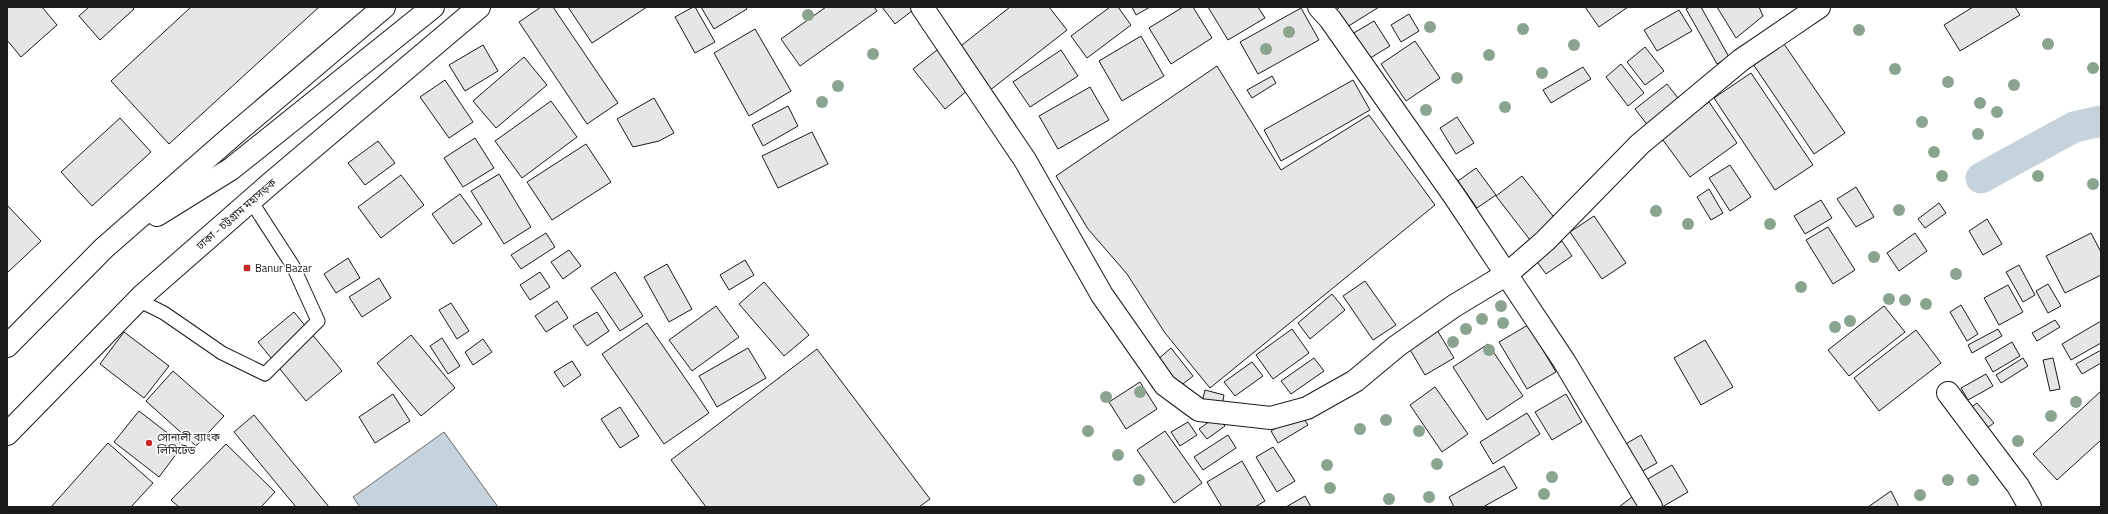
<svg xmlns="http://www.w3.org/2000/svg" width="2108" height="514" font-family="'Titillium Web','Noto Sans Bengali',sans-serif">
	<style>
		.water { fill: #c6d2dc; stroke: #6a6a6a }
		.lines { fill: none; stroke-linecap: round; stroke-linejoin: round }
		.canal { stroke: #c6d2dc; stroke-width: 31 }
		.building { fill: #e6e6e6; stroke: #1a1a1a }
		.lane-casing { stroke: #1a1a1a; stroke-width: 15 }
		.street-casing { stroke: #1a1a1a; stroke-width: 24 }
		.highway-casing { stroke: #1a1a1a; stroke-width: 24 }
		.lane { stroke: #fff; stroke-width: 13 }
		.street { stroke: #fff; stroke-width: 22 }
		.highway { stroke: #fff; stroke-width: 22 }
		.tree { fill: #8aa48f }
		.poi-dot { fill: #c62828; stroke: #fff; stroke-width: 1.5 }
		.labels { text-anchor: middle; dominant-baseline: central; stroke-width: 3; stroke-linejoin: round; paint-order: stroke }
		.street-label { font-size: 11px; fill: #1a1a1a; stroke: #fff }
		.poi-label { font-size: 11px; fill: #1a1a1a; stroke: #fff; text-anchor: start }
	</style>
	<rect width="100%" height="100%" fill="#fff"/>
	<path class="water" d="M444 432 498 507H360L353 497Z"/>
	<g class="lines">
		<path class="canal" d="M1981 178 2074 127 2101 121"/>
	</g>
	<g class="building">
		<path d="M7 7H42L57 25 21 57 7 40Z"/>
		<path d="M89 7H132L134 9 100 40 79 16Z"/>
		<path d="M191 7H319L169 144 111 81Z"/>
		<path d="M541 7H553L618 103 587 124 519 22Z"/>
		<path d="M568 7H647L592 43Z"/>
		<path d="M693 7H695L715 42 695 53 675 17Z"/>
		<path d="M701 7H746L747 9 714 29Z"/>
		<path d="M826 7H874L877 11 800 66 781 39Z"/>
		<path d="M882 7H917L895 24Z"/>
		<path d="M1010 7H1049L1067 30 989 91 957 49Z"/>
		<path d="M1110 7H1118L1131 25 1087 58 1071 36Z"/>
		<path d="M1132 7H1150L1136 15Z"/>
		<path d="M1183 7H1193L1212 38 1171 64 1149 28Z"/>
		<path d="M1208 7H1258L1265 18 1228 40Z"/>
		<path d="M1340 7H1379L1347 27 1336 10Z"/>
		<path d="M1585 7H1628L1599 27Z"/>
		<path d="M1690 7H1701L1729 57 1717 64 1686 9Z"/>
		<path d="M1717 7H1759L1763 16 1736 38Z"/>
		<path d="M1973 7H2015L2020 15 1960 51 1944 25Z"/>
		<path d="M1301 8 1319 40 1258 74 1240 42Z"/>
		<path d="M1679 10 1692 31 1657 51 1644 30Z"/>
		<path d="M1409 14 1419 31 1401 42 1391 25Z"/>
		<path d="M1374 21 1390 46 1367 60 1352 34Z"/>
		<path d="M755 29 791 91 749 116 714 53Z"/>
		<path d="M1141 36 1164 76 1122 101 1099 61Z"/>
		<path d="M1415 41 1440 78 1406 101 1381 64Z"/>
		<path d="M1784 44 1845 133 1814 154 1753 64Z"/>
		<path d="M483 45 498 71 465 91 449 65Z"/>
		<path d="M1645 47 1664 71 1645 85 1627 62Z"/>
		<path d="M937 50 968 90 945 109 913 69Z"/>
		<path d="M1061 50 1078 76 1030 107 1013 82Z"/>
		<path d="M524 57 547 85 496 128 473 101Z"/>
		<path d="M1621 64 1644 93 1628 106 1606 77Z"/>
		<path d="M1217 66 1281 170 1369 115 1435 205 1210 388 1165 333 1127 274 1088 229 1056 176Z"/>
		<path d="M1583 67 1591 79 1551 103 1543 90Z"/>
		<path d="M1751 73 1813 165 1775 190 1714 98Z"/>
		<path d="M1272 76 1276 83 1252 98 1247 90Z"/>
		<path d="M445 80 473 122 449 138 420 97Z"/>
		<path d="M1353 80 1370 110 1281 161 1264 130Z"/>
		<path d="M1667 84 1681 102 1649 127 1635 109Z"/>
		<path d="M1090 87 1109 120 1058 149 1039 116Z"/>
		<path d="M654 98 674 133 659 141 633 147 617 119Z"/>
		<path d="M551 101 577 137 522 178 495 141Z"/>
		<path d="M1709 102 1737 143 1690 177 1660 136Z"/>
		<path d="M788 106 798 126 763 146 752 125Z"/>
		<path d="M1457 117 1474 143 1456 154 1440 128Z"/>
		<path d="M120 118 151 152 92 206 61 172Z"/>
		<path d="M812 132 828 164 778 188 762 156Z"/>
		<path d="M475 138 494 168 463 187 444 158Z"/>
		<path d="M378 141 395 163 365 185 348 163Z"/>
		<path d="M586 144 611 182 552 220 527 182Z"/>
		<path d="M1730 165 1751 197 1730 211 1709 178Z"/>
		<path d="M1476 168 1496 195 1477 208 1458 181Z"/>
		<path d="M499 174 531 227 504 244 471 191Z"/>
		<path d="M401 175 424 205 381 238 358 207Z"/>
		<path d="M1522 176 1556 220 1530 240 1496 196Z"/>
		<path d="M1856 187 1874 217 1856 227 1837 199Z"/>
		<path d="M1709 189 1723 213 1711 220 1697 197Z"/>
		<path d="M460 194 482 224 453 244 432 214Z"/>
		<path d="M1821 200 1832 218 1805 234 1794 216Z"/>
		<path d="M1939 203 1946 213 1925 228 1918 219Z"/>
		<path d="M7 205 41 241 7 273Z"/>
		<path d="M1594 216 1626 263 1602 279 1570 232Z"/>
		<path d="M1987 219 2002 244 1983 255 1969 231Z"/>
		<path d="M1828 227 1855 270 1833 284 1806 240Z"/>
		<path d="M546 233 555 247 521 269 511 255Z"/>
		<path d="M1915 233 1927 251 1899 271 1887 253Z"/>
		<path d="M2091 233 2101 252V275L2065 293 2046 256Z"/>
		<path d="M1562 241 1572 256 1546 274 1535 259Z"/>
		<path d="M569 250 581 266 563 279 551 262Z"/>
		<path d="M348 258 360 278 336 293 324 274Z"/>
		<path d="M745 260 754 275 729 290 720 275Z"/>
		<path d="M667 264 692 309 669 322 644 277Z"/>
		<path d="M2019 265 2035 295 2023 302 2006 272Z"/>
		<path d="M540 272 550 287 530 300 520 285Z"/>
		<path d="M615 272 643 316 620 331 591 288Z"/>
		<path d="M379 278 391 298 362 317 349 297Z"/>
		<path d="M1365 281 1396 325 1373 340 1343 296Z"/>
		<path d="M764 282 809 335 784 356 739 304Z"/>
		<path d="M2048 284 2061 306 2048 313 2036 291Z"/>
		<path d="M2008 285 2023 312 1999 325 1984 298Z"/>
		<path d="M1332 294 1345 310 1310 339 1298 323Z"/>
		<path d="M557 301 568 318 546 332 535 316Z"/>
		<path d="M451 303 469 331 457 339 439 310Z"/>
		<path d="M1961 305 1978 334 1967 341 1950 312Z"/>
		<path d="M716 306 739 337 692 371 669 340Z"/>
		<path d="M1884 306 1905 332 1849 376 1828 350Z"/>
		<path d="M294 312 342 371 306 401 258 342Z"/>
		<path d="M597 312 609 331 587 346 573 326Z"/>
		<path d="M2055 320 2060 327 2037 341 2032 333Z"/>
		<path d="M2101 321V343L2071 360 2062 344Z"/>
		<path d="M647 323 709 413 664 444 602 354Z"/>
		<path d="M1434 325 1454 358 1425 375 1406 343Z"/>
		<path d="M1528 325 1556 372 1527 389 1499 342Z"/>
		<path d="M1292 329 1309 353 1273 379 1256 355Z"/>
		<path d="M1998 329 2002 336 1972 353 1968 345Z"/>
		<path d="M1916 330 1941 363 1879 411 1854 378Z"/>
		<path d="M124 332 169 366 144 398 100 364Z"/>
		<path d="M411 335 455 388 421 416 377 363Z"/>
		<path d="M442 338 460 366 448 374 430 346Z"/>
		<path d="M483 339 492 352 473 365 465 352Z"/>
		<path d="M1705 340 1733 387 1701 405 1674 358Z"/>
		<path d="M2012 342 2020 356 1993 372 1985 358Z"/>
		<path d="M1488 344 1523 396 1487 420 1453 367Z"/>
		<path d="M748 348 766 378 717 407 699 376Z"/>
		<path d="M1171 348 1193 376 1179 387 1157 360Z"/>
		<path d="M817 349 930 499 919 507H706L671 460Z"/>
		<path d="M2101 350V363L2082 374 2076 364Z"/>
		<path d="M1314 358 1324 371 1291 394 1281 381Z"/>
		<path d="M2023 358 2028 366 2001 383 1996 375Z"/>
		<path d="M2053 358 2060 389 2050 391 2043 360Z"/>
		<path d="M572 361 581 375 564 387 554 372Z"/>
		<path d="M1252 362 1263 376 1235 396 1224 382Z"/>
		<path d="M173 371 224 416 196 446 146 401Z"/>
		<path d="M1986 374 1993 386 1968 400 1961 388Z"/>
		<path d="M1140 382 1157 409 1126 429 1109 402Z"/>
		<path d="M1435 387 1468 434 1442 452 1410 405Z"/>
		<path d="M1205 390 1224 395 1221 411 1201 406Z"/>
		<path d="M2101 391V440L2057 480 2033 454Z"/>
		<path d="M393 394 410 421 375 443 359 417Z"/>
		<path d="M1566 394 1582 422 1552 440 1535 412Z"/>
		<path d="M1977 403 1994 423 1983 431 1966 411Z"/>
		<path d="M620 407 639 436 620 448 601 419Z"/>
		<path d="M139 411 183 445 159 477 114 442Z"/>
		<path d="M1300 413 1308 425 1278 443 1271 431Z"/>
		<path d="M1527 413 1540 434 1493 464 1480 442Z"/>
		<path d="M254 415 329 507H296L234 432Z"/>
		<path d="M1217 416 1225 426 1207 439 1199 429Z"/>
		<path d="M1188 422 1197 435 1180 446 1171 432Z"/>
		<path d="M1165 431 1202 483 1174 503 1137 450Z"/>
		<path d="M1228 435 1236 448 1203 470 1194 457Z"/>
		<path d="M1641 435 1657 463 1639 473 1624 445Z"/>
		<path d="M108 443 153 483 131 507H51Z"/>
		<path d="M226 444 275 492 261 507H179L171 500Z"/>
		<path d="M1273 447 1295 481 1277 492 1256 457Z"/>
		<path d="M1242 461 1265 501 1255 507H1222L1207 482Z"/>
		<path d="M1672 465 1688 492 1662 507 1646 480Z"/>
		<path d="M1504 466 1517 488 1483 507H1454L1449 497Z"/>
		<path d="M1891 491 1899 507H1868Z"/>
		<path d="M1305 496 1311 507H1286Z"/>
		<path d="M1632 497 1639 507H1619Z"/>
	</g>
	<g class="lines">
		<g class="lane-casing">
			<path id="lane" d="M138 300 164 313 222 353 265 374 318 321 293 266 251 201"/>
		</g>
		<g class="street-casing">
			<g id="street">
				<path d="M922 7 1025 160 1102 295 1165 385 1199 410 1271 418 1307 408 1355 381 1397 346 1454 306 1507 274 1545 241 1640 144 1741 60 1819 7"/>
				<path d="M1319 7 1330 19 1455 197 1564 361 1651 507"/>
				<path d="M1948 393 2018 486 2030 507"/>
			</g>
		</g>
		<g class="highway-casing">
			<g id="highway">
				<path d="M157 215 231 169 433 7"/>
				<path d="M7 346 104 248 232 136 384 7"/>
				<path d="M7 434 143 295 271 183 479 7"/>
			</g>
		</g>
		<use href="#lane" class="lane"/>
		<use href="#street" class="street"/>
		<use href="#highway" class="highway"/>
	</g>
	<g class="tree">
		<circle cx="808" cy="15" r="6"/>
		<circle cx="1430" cy="27" r="6"/>
		<circle cx="1523" cy="29" r="6"/>
		<circle cx="1859" cy="30" r="6"/>
		<circle cx="1289" cy="32" r="6"/>
		<circle cx="2048" cy="44" r="6"/>
		<circle cx="1574" cy="45" r="6"/>
		<circle cx="1266" cy="49" r="6"/>
		<circle cx="873" cy="54" r="6"/>
		<circle cx="1489" cy="55" r="6"/>
		<circle cx="2093" cy="68" r="6"/>
		<circle cx="1895" cy="69" r="6"/>
		<circle cx="1542" cy="73" r="6"/>
		<circle cx="1457" cy="78" r="6"/>
		<circle cx="1948" cy="82" r="6"/>
		<circle cx="2014" cy="85" r="6"/>
		<circle cx="838" cy="86" r="6"/>
		<circle cx="822" cy="102" r="6"/>
		<circle cx="1980" cy="103" r="6"/>
		<circle cx="1505" cy="107" r="6"/>
		<circle cx="1426" cy="110" r="6"/>
		<circle cx="1997" cy="112" r="6"/>
		<circle cx="1922" cy="122" r="6"/>
		<circle cx="1978" cy="134" r="6"/>
		<circle cx="1934" cy="152" r="6"/>
		<circle cx="1942" cy="176" r="6"/>
		<circle cx="2038" cy="176" r="6"/>
		<circle cx="2093" cy="184" r="6"/>
		<circle cx="1899" cy="210" r="6"/>
		<circle cx="1656" cy="211" r="6"/>
		<circle cx="1688" cy="224" r="6"/>
		<circle cx="1770" cy="224" r="6"/>
		<circle cx="1874" cy="257" r="6"/>
		<circle cx="1956" cy="274" r="6"/>
		<circle cx="1801" cy="287" r="6"/>
		<circle cx="1889" cy="299" r="6"/>
		<circle cx="1905" cy="300" r="6"/>
		<circle cx="1926" cy="304" r="6"/>
		<circle cx="1501" cy="306" r="6"/>
		<circle cx="1482" cy="319" r="6"/>
		<circle cx="1850" cy="321" r="6"/>
		<circle cx="1503" cy="323" r="6"/>
		<circle cx="1835" cy="327" r="6"/>
		<circle cx="1466" cy="329" r="6"/>
		<circle cx="1453" cy="342" r="6"/>
		<circle cx="1489" cy="350" r="6"/>
		<circle cx="1140" cy="392" r="6"/>
		<circle cx="1106" cy="397" r="6"/>
		<circle cx="2076" cy="402" r="6"/>
		<circle cx="2051" cy="416" r="6"/>
		<circle cx="1386" cy="420" r="6"/>
		<circle cx="1360" cy="429" r="6"/>
		<circle cx="1088" cy="431" r="6"/>
		<circle cx="1419" cy="431" r="6"/>
		<circle cx="2018" cy="441" r="6"/>
		<circle cx="1118" cy="455" r="6"/>
		<circle cx="1437" cy="464" r="6"/>
		<circle cx="1327" cy="465" r="6"/>
		<circle cx="1552" cy="477" r="6"/>
		<circle cx="1139" cy="480" r="6"/>
		<circle cx="1948" cy="480" r="6"/>
		<circle cx="1973" cy="480" r="6"/>
		<circle cx="1330" cy="488" r="6"/>
		<circle cx="1544" cy="494" r="6"/>
		<circle cx="1920" cy="495" r="6"/>
		<circle cx="1429" cy="497" r="6"/>
		<circle cx="1389" cy="499" r="6"/>
	</g>
	<g class="poi-dot">
		<rect x="243" y="264" width="8" height="8" rx="2"/>
		<circle cx="149" cy="443" r="4"/>
	</g>
	<g class="labels">
		<g class="street-label">
			<text transform="translate(236 214) rotate(-41)">ঢাকা - চট্টগ্রাম মহাসড়ক</text>
		</g>
		<g class="poi-label">
			<text x="255" y="268">Banur Bazar</text>
			<text x="157" y="437">সোনালী ব্যাংক<tspan x="157" dy="13">লিমিটেড</tspan></text>
		</g>
	</g>
	<rect width="2108" height="514" fill="none" stroke="#1a1a1a" stroke-width="16"/>
</svg>
